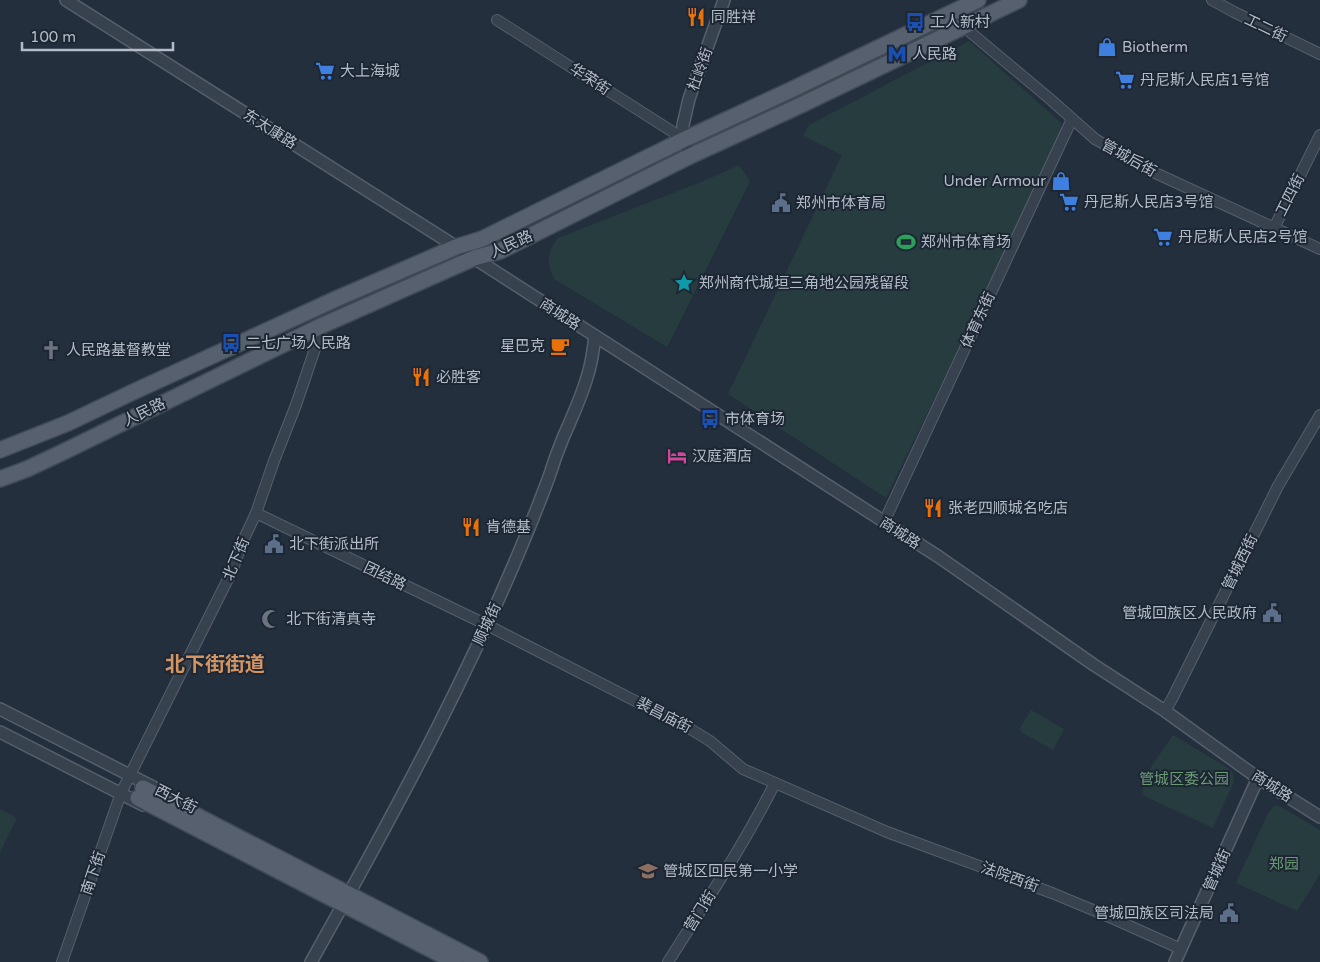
<svg xmlns="http://www.w3.org/2000/svg" width="1320" height="962" font-family="'Varela Round','Noto Sans SC',sans-serif">
	<style>
		.green { fill: #263c3f }
		.lines { fill: none; stroke-linecap: round; stroke-linejoin: round }
		.minor-casing { stroke: #565f6c; stroke-width: 12 }
		.tertiary-casing { stroke: #565f6c; stroke-width: 14 }
		.primary-casing { stroke: #414a57; stroke-width: 18 }
		.minor { stroke: #38414e; stroke-width: 10 }
		.tertiary { stroke: #38414e; stroke-width: 11 }
		.primary { stroke: #56606e; stroke-width: 15 }
		.labels { text-anchor: middle; dominant-baseline: central; stroke-width: 4; stroke-linejoin: round; paint-order: stroke }
		.poi-label { font-size: 15px; fill: #b4bcc9; stroke: #1d2633; text-anchor: start }
		.street-label { font-size: 15px; fill: #b4bcc9; stroke: #1d2633 }
		.park-label { font-size: 15px; fill: #6b9a76; stroke: #1d2633 }
		.district-label { font-size: 20px; font-weight: bold; fill: #d59563; stroke: #1d2633 }
	</style>
	<rect width="100%" height="100%" fill="#242f3e"/>
	<g class="green">
		<path d="M969 41 1060 122 1063 133 886 498 728 394 842 155 803 136 809 125Z"/>
		<path d="M739 165 750 181 667 347 554 279C546 260 547 253 558 238L706 180Z"/>
		<path d="M1031 710 1064 729 1053 750 1021 732 1020 728Z"/>
		<path d="M1173 735 1228 768 1233 774 1234 781 1213 828 1142 795 1144 778 1147 773Z"/>
		<path d="M1276 805 1281 807 1320 830V874L1297 911 1236 883 1267 815 1273 807Z"/>
		<path d="M0 809 17 818 0 853Z"/>
	</g>
	<g class="lines">
		<g class="minor-casing">
			<g id="minor">
				<path d="M1212 0 1234 12 1320 54"/>
				<path d="M497 20 673 132 683 140 690 156"/>
				<path d="M964 27 1050 99 1095 139 1151 171 1320 249"/>
				<path d="M1274 228 1320 135"/>
				<path d="M256 513 487 625 692 730 710 741 743 769 887 832 1052 893 1105 915 1181 949"/>
				<path d="M884 522 1072 119"/>
				<path d="M1165 711 1172 699 1278 486 1320 415"/>
				<path d="M62 962 121 793 233 569 242 543 256 513 274 461 296 405 323 325"/>
				<path d="M668 962C705 903 744 845 775 783"/>
			</g>
		</g>
		<g class="tertiary-casing">
			<g id="tertiary">
				<path d="M66 0 474 258 939 557 1094 665 1165 711 1258 778 1320 817"/>
				<path d="M683 140V125L689 99 724 0"/>
				<path d="M0 709 155 788"/>
				<path d="M0 732 143 805"/>
				<path d="M311 962C399 805 486 645 549 477 553 464 558 450 563 438 572 417 582 396 588 374 592 362 593 349 595 337"/>
				<path d="M1175 962 1258 778"/>
			</g>
		</g>
		<g class="primary-casing">
			<g id="primary">
				<path d="M0 450 68 423 133 392 336 299 456 247 482 239 683 140 793 89 978 0"/>
				<path d="M0 479 27 469 61 453 323 325 474 258 500 251 690 156 801 105 1019 0"/>
				<path d="M143 788 480 962"/>
				<path d="M138 798 455 962"/>
			</g>
		</g>
		<use href="#minor" class="minor"/>
		<use href="#tertiary" class="tertiary"/>
		<use href="#primary" class="primary"/>
	</g>
	<defs>
		<g id="restaurant-bare" transform="scale(1.5)"><path d="M-5-6h1v4h1v-4h1v4h1v-4h1v5L-1.5 .5V6h-2V.5L-5-1ZM5-6V6H3V1.5H1.5Q1.5-4 5-6Z" fill="#e8710a" stroke="#1d2633" stroke-width="2.5" paint-order="stroke"/></g>
		<g id="bus-bare" transform="scale(1.5)"><path d="M-5-6H5V4H4V6H2V4H-2V6H-4V4H-5ZM-3.5-4V0h7V-4ZM-3.5 1.2v1.5H-2V1.2ZM2 1.2v1.5H3.5V1.2Z" fill="#1a4fb4" stroke="#1d2633" stroke-width="2.5" paint-order="stroke"/></g>
		<g id="shop-bare" transform="scale(1.5)"><path d="M-5-2.5h2.3a2.7 3.5 0 0 1 5.4 0H5L5.5 6h-11ZM-1.5-2.5h3a1.5 2.3 0 0 0-3 0Z" fill="#3f7fe0" stroke="#1d2633" stroke-width="2.5" paint-order="stroke"/></g>
		<g id="metro-bare" transform="scale(1.5)"><path d="M-5.5 5V-5H-3L0 0L3-5H5.5V5H3V-.5L0 4L-3-.5V5Z" fill="#1a4fb4" stroke="#1d2633" stroke-width="2.5" paint-order="stroke"/></g>
		<g id="supermarket-bare" transform="scale(1.5)"><path d="M-6-5.5h2.5l.6 2H6L4.5 2H-2.5L-4.4-4H-6ZM-1.5 3.2a1.3 1.3 0 1 0 .1 0ZM3 3.2a1.3 1.3 0 1 0 .1 0Z" fill="#3f7fe0" stroke="#1d2633" stroke-width="2.5" paint-order="stroke"/></g>
		<g id="civic-bare" transform="scale(1.5)"><path d="M-.6-6.5H3V-4.5H.6V-3L4-1V1h2V6H-6V1h2V-1L-.6-3ZM-1.2 2.5V6h2.4V2.5Z" fill="#5c6f8a" stroke="#1d2633" stroke-width="2.5" paint-order="stroke"/></g>
		<g id="stadium-bare" transform="scale(1.5)"><path d="M0-5a6.5 5 0 1 0 0 10a6.5 5 0 1 0 0-10ZM-3.5-1.8h7v3.6h-7Z" fill="#2e9e5b" stroke="#1d2633" stroke-width="2.5" paint-order="stroke"/></g>
		<g id="sight-bare" transform="scale(1.5)"><path d="M0-6L1.8-2.2L6-1.7L2.9 1.2L3.7 5.4L0 3.3L-3.7 5.4L-2.9 1.2L-6-1.7L-1.8-2.2Z" fill="#0f9aa8" stroke="#1d2633" stroke-width="2.5" paint-order="stroke"/></g>
		<g id="cafe-bare" transform="scale(1.5)"><path d="M-5.5-4.5H6V0H3Q3 3.5 0 3.5H-2.5Q-5.5 3.5-5.5 0ZM3-3.2v2h1.7v-2ZM-6 4.5H4V6H-6Z" fill="#e8710a" stroke="#1d2633" stroke-width="2.5" paint-order="stroke"/></g>
		<g id="church-bare" transform="scale(1.5)"><path d="M-1.2-6h2.4v3.5h3.3v2.4h-3.3V6h-2.4V-.1h-3.3v-2.4h3.3Z" fill="#6b7280" stroke="#1d2633" stroke-width="2.5" paint-order="stroke"/></g>
		<g id="hotel-bare" transform="scale(1.5)"><path d="M-6-4.5h1.5V1H6V5H4.5V3h-9V5H-6ZM-4 0a1.8 1.8 0 1 1 3.6 0ZM.5 0V-2.5h3Q6-2.5 6 0Z" fill="#d1479c" stroke="#1d2633" stroke-width="2.5" paint-order="stroke"/></g>
		<g id="mosque-bare" transform="scale(1.5)"><path d="M3.5-4.9A6 6 0 1 0 3.5 4.9A5 5 0 1 1 3.5-4.9Z" fill="#6b7280" stroke="#1d2633" stroke-width="2.5" paint-order="stroke"/></g>
		<g id="school-bare" transform="scale(1.5)"><path d="M0-5L7-2L0 1L-7-2ZM-4 1L0 2.5L4 1V4Q0 6-4 4Z" fill="#8d6e63" stroke="#1d2633" stroke-width="2.5" paint-order="stroke"/></g>
	</defs>
	<g fill-rule="evenodd">
		<use href="#restaurant-bare" x="696" y="17"/>
		<use href="#bus-bare" x="915" y="22"/>
		<use href="#shop-bare" x="1107" y="47"/>
		<use href="#metro-bare" x="897" y="54"/>
		<use href="#supermarket-bare" x="325" y="71"/>
		<use href="#supermarket-bare" x="1125" y="80"/>
		<use href="#shop-bare" x="1061" y="181"/>
		<use href="#supermarket-bare" x="1069" y="202"/>
		<use href="#civic-bare" x="781" y="203"/>
		<use href="#supermarket-bare" x="1163" y="237"/>
		<use href="#stadium-bare" x="906" y="242"/>
		<use href="#sight-bare" x="684" y="283"/>
		<use href="#bus-bare" x="231" y="343"/>
		<use href="#cafe-bare" x="560" y="346"/>
		<use href="#church-bare" x="51" y="350"/>
		<use href="#restaurant-bare" x="421" y="377"/>
		<use href="#bus-bare" x="710" y="419"/>
		<use href="#hotel-bare" x="677" y="456"/>
		<use href="#restaurant-bare" x="933" y="508"/>
		<use href="#restaurant-bare" x="471" y="527"/>
		<use href="#civic-bare" x="274" y="544"/>
		<use href="#civic-bare" x="1272" y="613"/>
		<use href="#mosque-bare" x="271" y="619"/>
		<use href="#school-bare" x="648" y="871"/>
		<use href="#civic-bare" x="1229" y="913"/>
	</g>
	<g class="labels">
		<g class="poi-label">
			<text x="711" y="17">同胜祥</text>
			<text x="930" y="22">工人新村</text>
			<text x="1122" y="47">Biotherm</text>
			<text x="912" y="54">人民路</text>
			<text x="340" y="71">大上海城</text>
			<text x="1140" y="80">丹尼斯人民店1号馆</text>
			<text x="1046" y="181" text-anchor="end">Under Armour</text>
			<text x="1084" y="202">丹尼斯人民店3号馆</text>
			<text x="796" y="203">郑州市体育局</text>
			<text x="1178" y="237">丹尼斯人民店2号馆</text>
			<text x="921" y="242">郑州市体育场</text>
			<text x="699" y="283">郑州商代城垣三角地公园残留段</text>
			<text x="246" y="343">二七广场人民路</text>
			<text x="545" y="346" text-anchor="end">星巴克</text>
			<text x="66" y="350">人民路基督教堂</text>
			<text x="436" y="377">必胜客</text>
			<text x="725" y="419">市体育场</text>
			<text x="692" y="456">汉庭酒店</text>
			<text x="948" y="508">张老四顺城名吃店</text>
			<text x="486" y="527">肯德基</text>
			<text x="289" y="544">北下街派出所</text>
			<text x="1257" y="613" text-anchor="end">管城回族区人民政府</text>
			<text x="286" y="619">北下街清真寺</text>
			<text x="663" y="871">管城区回民第一小学</text>
			<text x="1214" y="913" text-anchor="end">管城回族区司法局</text>
		</g>
		<g class="street-label">
			<text transform="translate(1266 28) rotate(26)">工二街</text>
			<text transform="translate(700 69) rotate(-70)">杜岭街</text>
			<text transform="translate(590 79) rotate(33)">华荣街</text>
			<text transform="translate(270 129) rotate(32)">东太康路</text>
			<text transform="translate(1129 158) rotate(29)">管城后街</text>
			<text transform="translate(1290 195) rotate(-63)">工四街</text>
			<text transform="translate(511 244) rotate(-24)">人民路</text>
			<text transform="translate(560 314) rotate(33)">商城路</text>
			<text transform="translate(978 320) rotate(-65)">体育东街</text>
			<text transform="translate(144 412) rotate(-26)">人民路</text>
			<text transform="translate(900 533) rotate(33)">商城路</text>
			<text transform="translate(236 559) rotate(-67)">北下街</text>
			<text transform="translate(1240 562) rotate(-64)">管城西街</text>
			<text transform="translate(385 576) rotate(26)">团结路</text>
			<text transform="translate(487 624) rotate(-65)">顺城街</text>
			<text transform="translate(664 715) rotate(27)">裴昌庙街</text>
			<text transform="translate(1272 786) rotate(33)">商城路</text>
			<text transform="translate(176 799) rotate(27)">西大街</text>
			<text transform="translate(1217 870) rotate(-66)">管城街</text>
			<text transform="translate(93 873) rotate(-71)">南下街</text>
			<text transform="translate(1010 877) rotate(20)">法院西街</text>
			<text transform="translate(700 911) rotate(-58)">营门街</text>
		</g>
		<g class="park-label">
			<text x="1184" y="779">管城区委公园</text>
			<text x="1284" y="864">郑园</text>
		</g>
		<g class="district-label">
			<text x="215" y="665">北下街街道</text>
		</g>
	</g>
	<path d="M22 42v8h151v-8" fill="none" stroke="#b4bcc9" stroke-width="2.5"/>
	<text x="30" y="42" font-size="15" fill="#b4bcc9" stroke="#1d2633" stroke-width="4" paint-order="stroke">100 m</text>
</svg>
